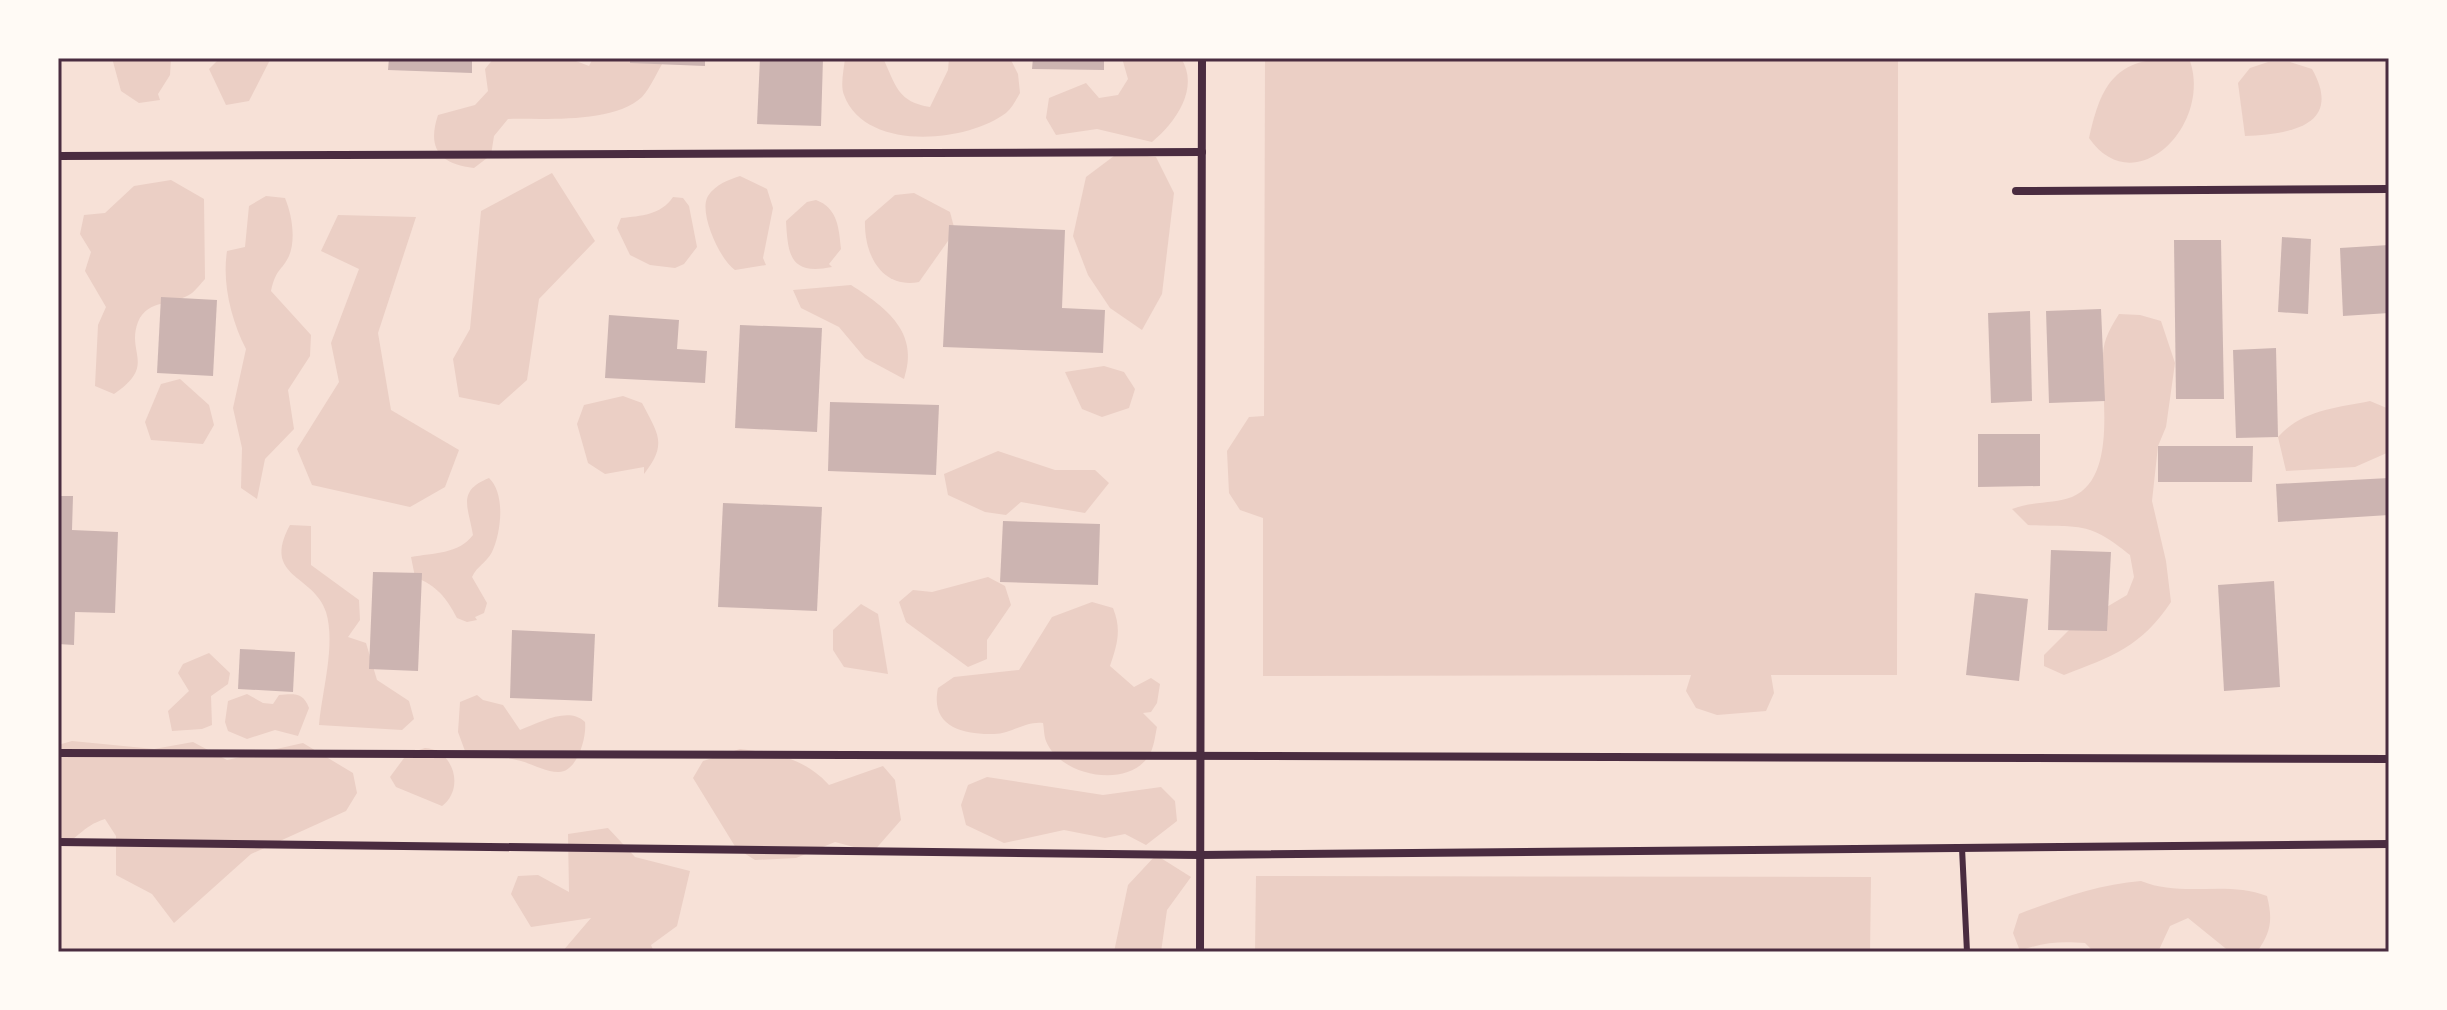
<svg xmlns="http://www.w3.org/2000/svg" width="2447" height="1010" font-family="Montserrat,sans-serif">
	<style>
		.green { fill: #ebcfc5 }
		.building { fill: #ccb4b1 }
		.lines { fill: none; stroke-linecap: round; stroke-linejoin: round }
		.service { stroke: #4a2c40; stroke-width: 6 }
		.minor { stroke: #4a2c40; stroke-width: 8 }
		.neatline { fill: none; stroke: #4a2c40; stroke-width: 3 }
	</style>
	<rect width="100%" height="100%" fill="#f7e1d7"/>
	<g class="green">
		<path d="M112 58H171L170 75 158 94 160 100 139 103 121 91Z"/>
		<path d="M220 58H271L249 101 226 105 209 69Z"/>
		<path d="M494 58H568L589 66 593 58 665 59C658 70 651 87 642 97 613 124 545 118 508 119L494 136 491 155 474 168C439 164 427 148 438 115L475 105 488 91 485 69Z"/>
		<path d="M845 58H883C896 86 898 102 930 107L948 70 949 58H1010L1018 74 1020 93C1016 100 1012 108 1006 113 966 143 865 152 844 95 840 85 844 69 845 58Z"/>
		<path d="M1122 58H1181C1200 88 1176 122 1152 142L1097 129 1056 135 1046 118 1049 98 1086 83 1099 98 1118 95 1128 79Z"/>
		<path d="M1265 58H1898L1897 675H1771L1774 693 1766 711 1717 715 1696 708 1686 691 1691 675 1263 676V518L1240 510 1229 493 1227 451 1249 417 1264 416Z"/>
		<path d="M2176 58 2190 61C2212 126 2134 203 2089 138 2101 83 2116 58 2176 58Z"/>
		<path d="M2268 62H2290L2312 69C2344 126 2289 134 2245 136L2238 83 2250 68Z"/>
		<path d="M1118 153 1156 157 1174 193 1162 294 1142 330 1110 308 1088 275 1073 236 1086 177Z"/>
		<path d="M552 173 595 241 539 299 527 380 499 405 459 397 453 359 470 329 481 211Z"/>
		<path d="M740 176 767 189 773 208 763 258 766 265 735 270C720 260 698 212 708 196 716 184 728 180 740 176Z"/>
		<path d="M171 180 204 199 205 279C201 283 196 290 192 293 174 306 148 298 138 322 126 353 157 365 114 394L95 386 98 325 106 307 85 271 91 252 80 234 84 215 105 213 134 186Z"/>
		<path d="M914 193 950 212 955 231 919 282C882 289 864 255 865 221L895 195Z"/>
		<path d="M266 196 285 198C292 215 296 239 289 256 282 271 276 268 271 291L311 335 310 356 288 390 294 429 265 459 257 499 241 488 242 448 233 408 246 349C231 320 222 283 227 251L245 247 249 206Z"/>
		<path d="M673 197 683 198 689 206 697 247 684 264 675 268 650 265 630 255 617 228 621 218C641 216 661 215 673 197Z"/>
		<path d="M816 200C838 208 839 229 841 249L829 264 832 267C791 275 788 257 786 221L807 202Z"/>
		<path d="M338 215 416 217 378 333 391 410 459 450 445 487 410 507 312 485 297 449 339 382 331 343 359 269 321 251Z"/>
		<path d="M851 285C887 308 920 333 904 379L865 358 839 327 801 308 793 290Z"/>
		<path d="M2119 314 2140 315 2161 321 2175 363 2166 427 2158 446 2152 501 2166 561 2171 602C2141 647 2113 656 2064 675L2044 666V655L2071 628 2127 595 2134 577 2130 555C2087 520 2080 528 2028 525L2012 509C2032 501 2054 504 2072 497 2119 477 2100 392 2103 354 2104 338 2111 327 2119 314Z"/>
		<path d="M1104 366 1124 372 1135 389 1129 408 1102 417 1082 409 1065 372Z"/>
		<path d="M180 379 209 405 214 425 203 444 151 440 145 422 161 384Z"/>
		<path d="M623 396 642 403C658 434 668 444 644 474V467L605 474 588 463 577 424 584 405Z"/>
		<path d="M2370 401 2389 409V452L2355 467 2286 471 2278 437C2302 410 2336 408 2370 401Z"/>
		<path d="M998 451 1055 470H1095L1109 483 1085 513 1021 502 1006 515 985 512 948 495 944 474Z"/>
		<path d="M489 478C506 494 501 533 492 552 487 562 477 566 472 577L487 603 484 613 475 617 477 620 467 622 457 618C446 597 437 586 415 577L411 557C433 553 459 554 473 535 468 506 457 491 489 478Z"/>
		<path d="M290 525 311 526V565L359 600 360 620 348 637 366 643 377 680 409 701 414 719 402 730 319 725C322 691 336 645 326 612 314 574 261 578 290 525Z"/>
		<path d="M988 577 1005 586 1011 605 987 640V659L968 667 906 622 899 602 913 590 932 592Z"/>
		<path d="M1092 602 1113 608C1122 630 1117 645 1110 666L1134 687 1151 678 1160 684 1157 703 1151 712 1143 713 1157 727C1155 736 1154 749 1148 757 1126 789 1060 776 1046 741 1044 736 1044 728 1043 723 1025 721 1011 734 994 734 961 735 930 726 938 688L954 677 1019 670 1052 617Z"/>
		<path d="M861 604 878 614 888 674 844 667 833 650V630Z"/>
		<path d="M209 653 230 673 228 684 211 696 212 725 202 729 172 731 168 711 189 691 178 673 183 664Z"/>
		<path d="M247 694 263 703 273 704 279 695C294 694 303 692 309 708L298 736 275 730 247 739 228 731 225 722 228 701Z"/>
		<path d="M477 695 483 700 503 705 520 730C540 723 568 706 585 722 587 737 577 773 558 772 546 772 532 764 521 761 503 756 484 754 465 751L458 732 460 702Z"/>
		<path d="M72 741 154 749 193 742 227 760 303 743 353 773 357 793 346 811 251 854 174 923 152 894 116 875V836L105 819C80 827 80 839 58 847V745Z"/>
		<path d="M425 748C454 750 465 789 442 806L396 787 390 777 407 754Z"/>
		<path d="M740 749C774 753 805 758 829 785L883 766 895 780 901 820 873 852 835 842 796 858 755 860 736 848 693 778 703 761Z"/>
		<path d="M987 777 1103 795 1161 787 1175 801 1177 821 1146 845 1125 834 1105 838 1064 830 1004 843 966 825 961 805 968 785Z"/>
		<path d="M608 828 635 857 690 871 677 926 651 945 654 952H562L591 918 531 927 511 894 518 876 538 875 569 892 568 834Z"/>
		<path d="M1156 855 1191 877 1167 910 1161 952H1114L1128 885Z"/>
		<path d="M1256 876 1871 877 1870 952H1255Z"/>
		<path d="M2141 881C2183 898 2226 880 2267 896 2273 920 2271 932 2257 952H2230L2188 918 2170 926 2158 952H2094L2085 943C2061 941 2043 942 2020 951L2013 933 2019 914C2058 899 2100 884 2141 881Z"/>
	</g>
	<g class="building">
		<path d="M389 58H472V73L388 70Z"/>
		<path d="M630 58H705V66L630 63Z"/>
		<path d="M760 58H823L821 126 757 124Z"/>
		<path d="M1033 58H1104V70L1032 69Z"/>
		<path d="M949 225 1065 230 1062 308 1105 310 1103 353 943 347Z"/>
		<path d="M2282 237 2311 239 2308 314 2278 312Z"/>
		<path d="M2174 240H2221L2224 399H2176Z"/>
		<path d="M2389 245V313L2343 316 2340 248Z"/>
		<path d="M161 297 217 300 213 376 157 373Z"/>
		<path d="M2101 309 2105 401 2049 403 2046 311Z"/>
		<path d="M2030 311 2032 401 1991 403 1988 313Z"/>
		<path d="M609 315 679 320 677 349 707 351 705 383 605 378Z"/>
		<path d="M740 325 822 328 817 432 735 428Z"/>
		<path d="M2276 348 2278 437 2236 438 2233 350Z"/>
		<path d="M830 402 939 405 936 475 828 471Z"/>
		<path d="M1978 434H2040V486L1978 487Z"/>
		<path d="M2158 446H2253L2252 482H2158Z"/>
		<path d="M2389 478V515L2278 522 2276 484Z"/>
		<path d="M58 496H73L72 530 118 532 115 613 75 612 74 645 58 644Z"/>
		<path d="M723 503 822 507 817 611 718 607Z"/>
		<path d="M1003 521 1100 524 1098 585 1000 582Z"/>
		<path d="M2051 550 2111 552 2107 631 2048 630Z"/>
		<path d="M373 572 422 573 418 671 369 669Z"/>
		<path d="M2274 581 2280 687 2224 691 2218 585Z"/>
		<path d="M1975 593 2028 599 2019 681 1966 675Z"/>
		<path d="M512 630 595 634 592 701 510 698Z"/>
		<path d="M240 649 295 652 293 692 238 689Z"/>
	</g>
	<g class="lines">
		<path class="service" d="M1962 848 1967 952"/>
		<g class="minor">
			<path d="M58 156 1202 152"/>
			<path d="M2016 191 2389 189"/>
			<path d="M58 753 2389 759"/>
			<path d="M58 842 1200 855 2389 844"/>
			<path d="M1200 952 1202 58"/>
		</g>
	</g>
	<rect width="2447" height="1010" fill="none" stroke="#fffaf5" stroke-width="120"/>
	<rect x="60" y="60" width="2327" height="890" class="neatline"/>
</svg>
